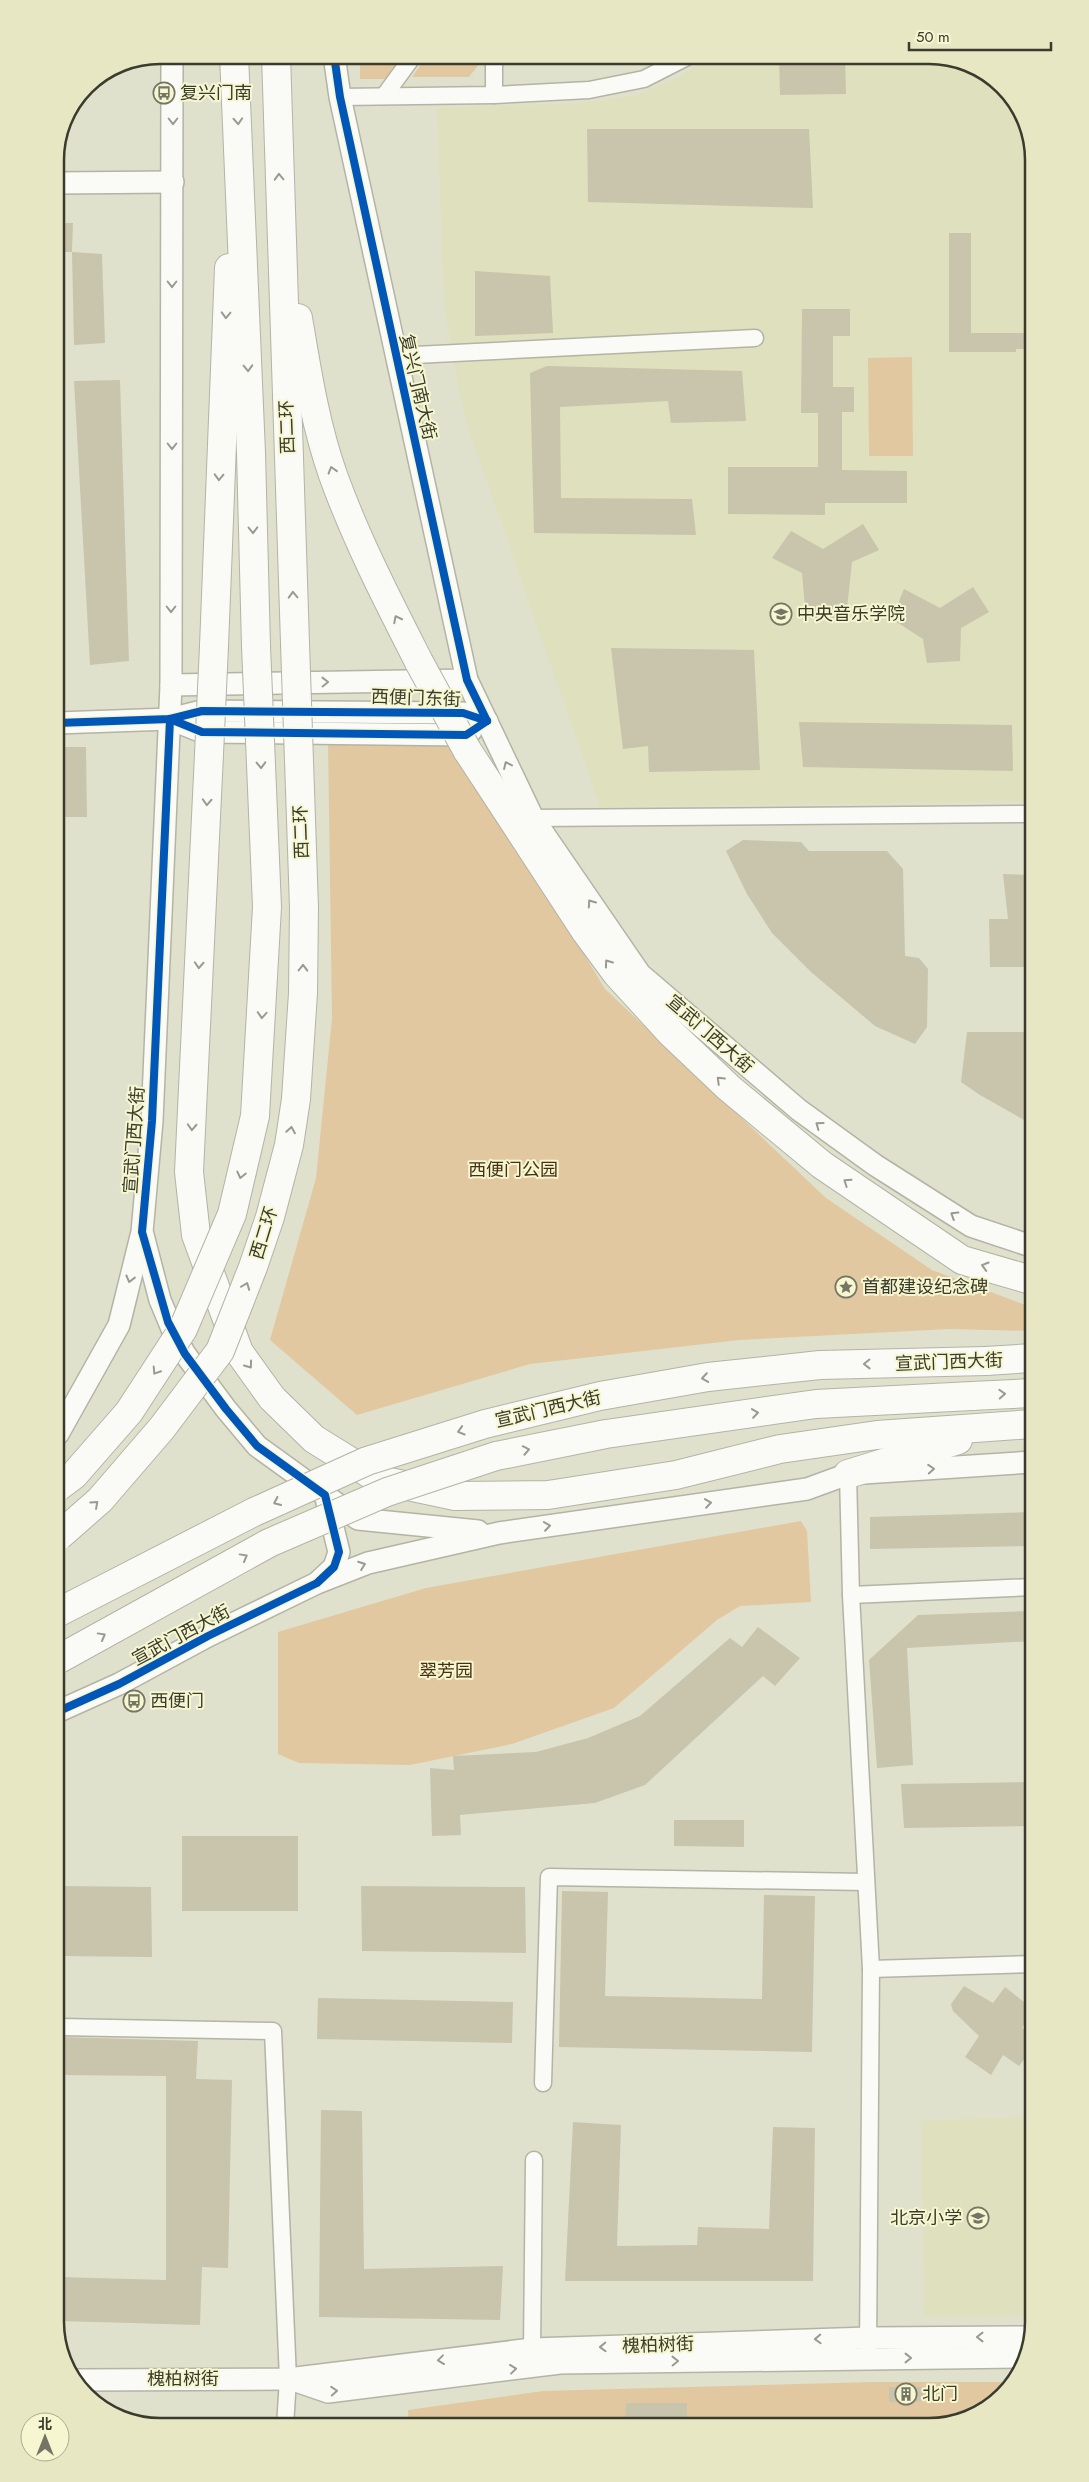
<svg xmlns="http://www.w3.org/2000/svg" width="1089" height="2482" font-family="Jost,'Noto Sans SC',sans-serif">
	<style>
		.built { fill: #dfe0be }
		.green { fill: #e1c8a0 }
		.building { fill: #c9c4ac }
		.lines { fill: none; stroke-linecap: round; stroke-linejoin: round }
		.minor-casing { stroke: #b3b4a4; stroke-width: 19 }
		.tertiary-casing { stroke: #b3b4a4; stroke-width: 24 }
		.trunk-casing { stroke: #b3b4a4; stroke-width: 30 }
		.minor { stroke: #fafaf7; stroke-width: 16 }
		.tertiary { stroke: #fafaf7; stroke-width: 21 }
		.trunk { stroke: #fafaf7; stroke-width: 28 }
		.trunk-bridge-casing { stroke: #b3b4a4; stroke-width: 30; stroke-linecap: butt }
		.trunk-bridge { stroke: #fafaf7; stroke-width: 28 }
		.cycleway-casing { stroke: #f6f7d0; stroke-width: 11 }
		.cycleway { stroke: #0057b8; stroke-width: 8 }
		.oneway { stroke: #9a9a92 }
		.labels { text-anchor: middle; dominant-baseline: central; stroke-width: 4; stroke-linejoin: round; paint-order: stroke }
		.poi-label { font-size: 18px; fill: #3a3b2c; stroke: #f6f7d0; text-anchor: start }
		.street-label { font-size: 18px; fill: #3a3b2c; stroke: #f6f7d0 }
		.park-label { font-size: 18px; fill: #463013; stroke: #f6f7d0 }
		.rim { fill: none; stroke: #3a3b2c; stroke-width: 2.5 }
	</style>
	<rect width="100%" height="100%" fill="#e0e1cc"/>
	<g class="built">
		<path d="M716 55H936L993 77 1029 126 1030 801 600 807 468 427 458 386 444 306 437 108 581 103 637 95 674 79Z"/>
		<path d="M1033 2116 1034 2316H924L921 2121Z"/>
	</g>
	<g class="green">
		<path d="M360 55H402L387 79H360Z"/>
		<path d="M428 55H486L469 77H412Z"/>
		<path d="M912 357 913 456H869L868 358Z"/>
		<path d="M328 742 457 743 605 989 826 1198 932 1270 1031 1307 1032 1331 949 1329 739 1340 530 1364 357 1415 270 1340 316 1178 332 1018Z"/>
		<path d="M801 1521 807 1531 811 1602 740 1606 717 1620 614 1708 512 1744 410 1765 299 1763 278 1754V1632L426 1588Z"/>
		<path d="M871 2382H1014L1012 2386 963 2422 409 2425 408 2410 543 2391Z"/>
	</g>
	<g class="building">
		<path d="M779 55H845L846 94 780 95Z"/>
		<path d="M587 129H809L813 208 588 202Z"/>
		<path d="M55 223H73L72 252H55Z"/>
		<path d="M949 233H971V333H1029V349H1016V352H949Z"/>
		<path d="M72 252 102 254 105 343 74 345Z"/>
		<path d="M475 271 550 276 553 333 475 336Z"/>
		<path d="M802 309H850V336H833V387H854V412H842V470L907 471V503H825V515L728 514V467H818V413H801Z"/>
		<path d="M547 366 742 371 746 421 671 423 668 401 560 407 561 498 692 499 696 535 534 533 530 373Z"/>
		<path d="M120 380 129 661 90 665 74 381Z"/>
		<path d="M863 524 879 550 852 562 846 618H806L802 573 772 558 791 531 823 549Z"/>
		<path d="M973 587 989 612 961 628 960 661 927 663 923 639 892 619 904 589 940 608Z"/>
		<path d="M611 648 754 650 760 770 649 772 648 746 623 749Z"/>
		<path d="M799 722 1012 725 1013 771 803 767Z"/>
		<path d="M57 747H86L87 817H57Z"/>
		<path d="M743 840 801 842 809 851H887L903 869 905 956 919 958 928 969 927 1027 915 1044 875 1026 811 972 772 933 747 894 726 851Z"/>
		<path d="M1003 874 1030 875 1031 967H990L989 919H1008Z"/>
		<path d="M967 1032H1031V1124L980 1095 961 1082Z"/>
		<path d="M1032 1512V1546L870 1549V1517Z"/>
		<path d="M1032 1611V1641L907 1648 913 1765 877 1768 869 1660 918 1615Z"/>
		<path d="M758 1627 800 1658 775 1686 763 1676 645 1785 595 1803 460 1815 461 1835 432 1836 430 1768 454 1770 453 1756 536 1752 588 1738 640 1716 730 1638 742 1647Z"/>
		<path d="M1033 1782V1826L904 1828 901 1784Z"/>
		<path d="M674 1820H744V1847L674 1846Z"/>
		<rect x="182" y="1836" width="116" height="75"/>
		<path d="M59 1886 151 1887 152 1957 60 1956Z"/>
		<path d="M361 1886 525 1887 526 1953 362 1951Z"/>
		<path d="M562 1891 608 1892 605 1996 762 1999 764 1895 815 1896 812 2052 559 2047Z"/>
		<path d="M964 1986 993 2003 1005 1987 1033 2009 1022 2028 1033 2036V2048L1019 2066 1003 2055 991 2075 965 2057 979 2036 953 2011 951 2004Z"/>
		<path d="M318 1998 513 2002 512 2043 317 2039Z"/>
		<path d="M60 2037 198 2041 196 2079 232 2080 228 2268 202 2267 200 2325 60 2321V2277L166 2280V2076L60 2075Z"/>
		<path d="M321 2110 362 2111 364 2269 503 2266 500 2320 319 2317Z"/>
		<path d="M573 2122 621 2125 617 2246 697 2245 698 2227 769 2229 773 2127 815 2128 813 2281H565Z"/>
		<path d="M889 2387H923V2401L889 2402Z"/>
		<path d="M626 2403H687V2422H625Z"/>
	</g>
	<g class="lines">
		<g class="minor-casing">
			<g id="minor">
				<path d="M494 95V55"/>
				<path d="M384 96 414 55"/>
				<path d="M340 97 494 95 589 90 644 79 691 55"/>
				<path d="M395 356 755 338"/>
				<path d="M533 818 1030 814"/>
				<path d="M848 1474 851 1595 871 1969 868 2349"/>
				<path d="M851 1595 1032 1587"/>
				<path d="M871 1969 1033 1964"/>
				<path d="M60 2027 273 2031 288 2379 285 2426"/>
				<path d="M543 2083 549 1877 866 1882"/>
				<path d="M532 2349 534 2160"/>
			</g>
		</g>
		<g class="tertiary-casing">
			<g id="tertiary">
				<path d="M334 55 340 97 467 680 533 818 640 974 799 1110 875 1165 971 1226 1031 1246"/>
				<path d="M55 183 173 182"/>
				<path d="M171 685 467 680"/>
				<path d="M170 719 202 732 466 735 471 731"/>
				<path d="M57 723 170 719 202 711 463 713 487 721"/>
				<path d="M143 1235 160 1300 175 1336 185 1354 226 1409 257 1446 358 1519 478 1531"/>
				<path d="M58 1434 119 1325 142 1232 152 1121 171 685 172 55"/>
				<path d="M319 1581 334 1567 339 1552 327 1503"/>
				<path d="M59 1711 119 1684 208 1636 317 1583 368 1563 499 1533 807 1489 848 1474 1032 1462"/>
				<path d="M78 2380 288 2379 532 2349 868 2338 1029 2337"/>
				<path d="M293 2380 328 2392 560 2363 1022 2357"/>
			</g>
		</g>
		<g class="trunk-casing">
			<g id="trunk">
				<path d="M234 55 251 453 256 646"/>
				<path d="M276 55 295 643"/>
				<path d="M298 318C307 371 315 424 333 475 356 539 388 601 419 662"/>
				<path d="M214 646 229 268"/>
				<path d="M467 750 586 932 617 974 670 1032 729 1088 822 1165 962 1260 1031 1280"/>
				<path d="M209 754 189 1172 196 1235 239 1352 272 1398 314 1439 380 1480 455 1496 548 1495 676 1475 780 1449 877 1435 1032 1424"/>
				<path d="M986 1361 1032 1358"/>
				<path d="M972 1396 1032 1393"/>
				<path d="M848 1474 958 1440"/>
			</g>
		</g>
		<use href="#minor" class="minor"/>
		<use href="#tertiary" class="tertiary"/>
		<use href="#trunk" class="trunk"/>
		<g class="trunk-bridge-casing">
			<g id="trunk-bridge">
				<path d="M419 662 467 750"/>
				<path d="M209 754 214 646"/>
				<path d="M58 1487 74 1475 129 1412 183 1329 232 1214 255 1116 267 907 256 646"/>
				<path d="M59 1536 100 1500 162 1428 220 1351 253 1267 270 1217 289 1145 296 1099 303 993 304 908 295 643"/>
				<path d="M59 1612 254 1512 367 1461 485 1424 600 1396 708 1377 820 1365 986 1361"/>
				<path d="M59 1659 269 1543 387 1492 496 1456 606 1434 816 1404 972 1396"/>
			</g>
		</g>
		<use href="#trunk-bridge" class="trunk-bridge"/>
		<g class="cycleway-casing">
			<g id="cycleway">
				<path d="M334 55 340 97 467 680 487 721"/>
				<path d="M170 719 202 732 466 735 487 721"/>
				<path d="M57 723 170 719 202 711 463 713 487 721"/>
				<path d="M59 1711 119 1684 208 1636 317 1583 334 1567 339 1552 325 1495 257 1446 226 1409 185 1354 168 1322 142 1232 152 1121 170 719"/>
			</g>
		</g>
		<use href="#cycleway" class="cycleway"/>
	</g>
	<defs><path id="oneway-chevron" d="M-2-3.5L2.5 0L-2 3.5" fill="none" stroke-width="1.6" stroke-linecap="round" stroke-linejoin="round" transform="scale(1.25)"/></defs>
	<g class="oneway">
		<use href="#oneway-chevron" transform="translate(173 121) rotate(90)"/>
		<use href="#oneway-chevron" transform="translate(238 121) rotate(87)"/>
		<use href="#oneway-chevron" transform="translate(279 177) rotate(-92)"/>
		<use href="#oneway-chevron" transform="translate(172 284) rotate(90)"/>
		<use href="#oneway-chevron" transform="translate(226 315) rotate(92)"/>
		<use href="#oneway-chevron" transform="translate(248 368) rotate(88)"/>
		<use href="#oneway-chevron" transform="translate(172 446) rotate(90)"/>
		<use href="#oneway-chevron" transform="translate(332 470) rotate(-107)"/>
		<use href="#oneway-chevron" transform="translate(219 477) rotate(92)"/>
		<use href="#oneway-chevron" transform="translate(253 530) rotate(89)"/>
		<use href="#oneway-chevron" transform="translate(293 595) rotate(-92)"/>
		<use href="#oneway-chevron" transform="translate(171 609) rotate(90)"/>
		<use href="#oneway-chevron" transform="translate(397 619) rotate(-117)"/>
		<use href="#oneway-chevron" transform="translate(325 682) rotate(-1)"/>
		<use href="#oneway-chevron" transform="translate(261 765) rotate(88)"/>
		<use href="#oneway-chevron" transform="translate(507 765) rotate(-115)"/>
		<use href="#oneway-chevron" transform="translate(207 802) rotate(93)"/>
		<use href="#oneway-chevron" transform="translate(591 903) rotate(-125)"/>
		<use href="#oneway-chevron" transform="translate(608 963) rotate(-126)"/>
		<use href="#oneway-chevron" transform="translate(199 965) rotate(93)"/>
		<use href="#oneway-chevron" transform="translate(303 968) rotate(-89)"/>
		<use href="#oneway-chevron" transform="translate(262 1015) rotate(94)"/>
		<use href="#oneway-chevron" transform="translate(720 1080) rotate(-136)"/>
		<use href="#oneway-chevron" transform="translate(819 1125) rotate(-144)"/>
		<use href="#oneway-chevron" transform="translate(192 1127) rotate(93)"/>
		<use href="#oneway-chevron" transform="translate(291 1130) rotate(-81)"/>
		<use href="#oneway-chevron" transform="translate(241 1175) rotate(103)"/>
		<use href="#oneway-chevron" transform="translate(847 1182) rotate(-146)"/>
		<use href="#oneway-chevron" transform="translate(954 1215) rotate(-148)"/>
		<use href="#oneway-chevron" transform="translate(985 1266) rotate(-164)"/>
		<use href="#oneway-chevron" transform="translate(130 1279) rotate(104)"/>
		<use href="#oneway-chevron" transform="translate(246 1286) rotate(-69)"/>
		<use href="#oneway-chevron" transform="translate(867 1364) rotate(179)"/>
		<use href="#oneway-chevron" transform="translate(249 1365) rotate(54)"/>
		<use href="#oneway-chevron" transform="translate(156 1371) rotate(123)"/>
		<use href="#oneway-chevron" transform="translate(705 1378) rotate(171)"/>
		<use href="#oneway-chevron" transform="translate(1002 1394) rotate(-3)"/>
		<use href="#oneway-chevron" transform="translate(755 1413) rotate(-8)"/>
		<use href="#oneway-chevron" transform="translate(461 1431) rotate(163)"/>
		<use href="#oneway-chevron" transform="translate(526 1450) rotate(-11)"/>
		<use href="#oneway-chevron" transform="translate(931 1469) rotate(-4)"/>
		<use href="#oneway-chevron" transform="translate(277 1502) rotate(155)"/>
		<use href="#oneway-chevron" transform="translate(708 1503) rotate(-8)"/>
		<use href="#oneway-chevron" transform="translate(95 1504) rotate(-42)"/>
		<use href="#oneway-chevron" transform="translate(547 1526) rotate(-8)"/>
		<use href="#oneway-chevron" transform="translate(244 1557) rotate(-29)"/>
		<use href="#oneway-chevron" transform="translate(362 1565) rotate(-20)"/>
		<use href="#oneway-chevron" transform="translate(102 1636) rotate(-29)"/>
		<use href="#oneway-chevron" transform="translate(980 2337) rotate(180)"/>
		<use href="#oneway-chevron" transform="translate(818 2339) rotate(178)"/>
		<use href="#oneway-chevron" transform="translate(603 2347) rotate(178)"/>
		<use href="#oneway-chevron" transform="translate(908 2358)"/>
		<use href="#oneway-chevron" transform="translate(441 2360) rotate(173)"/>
		<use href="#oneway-chevron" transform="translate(675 2361) rotate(-1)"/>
		<use href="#oneway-chevron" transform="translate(513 2369) rotate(-7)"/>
		<use href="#oneway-chevron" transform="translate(334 2391) rotate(-4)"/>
	</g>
	<defs>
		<g id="bus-ring" transform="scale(1.125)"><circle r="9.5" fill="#f6f7d0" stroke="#747564" stroke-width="1.5"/><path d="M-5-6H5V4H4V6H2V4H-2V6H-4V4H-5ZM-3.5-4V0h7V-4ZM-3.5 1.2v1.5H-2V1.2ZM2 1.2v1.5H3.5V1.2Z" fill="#747564"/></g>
		<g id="university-ring" transform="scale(1.125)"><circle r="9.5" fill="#f6f7d0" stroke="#747564" stroke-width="1.5"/><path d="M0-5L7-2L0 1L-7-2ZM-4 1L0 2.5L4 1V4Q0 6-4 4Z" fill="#747564"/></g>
		<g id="sight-ring" transform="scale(1.125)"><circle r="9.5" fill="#f6f7d0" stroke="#747564" stroke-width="1.5"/><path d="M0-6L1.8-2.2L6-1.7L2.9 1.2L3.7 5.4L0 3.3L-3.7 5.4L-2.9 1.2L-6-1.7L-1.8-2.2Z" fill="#747564"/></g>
		<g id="school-ring" transform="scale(1.125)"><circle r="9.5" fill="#f6f7d0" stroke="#747564" stroke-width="1.5"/><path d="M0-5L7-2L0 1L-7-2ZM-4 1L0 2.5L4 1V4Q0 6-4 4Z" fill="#747564"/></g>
		<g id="building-ring" transform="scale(1.125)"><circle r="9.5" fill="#f6f7d0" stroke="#747564" stroke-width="1.5"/><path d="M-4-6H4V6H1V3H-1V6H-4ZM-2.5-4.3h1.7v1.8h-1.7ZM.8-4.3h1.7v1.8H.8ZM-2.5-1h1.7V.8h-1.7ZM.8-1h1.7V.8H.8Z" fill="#747564"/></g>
	</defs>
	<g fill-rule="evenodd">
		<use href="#bus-ring" x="164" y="93"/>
		<use href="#university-ring" x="781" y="614"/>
		<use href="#sight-ring" x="846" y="1287"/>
		<use href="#bus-ring" x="134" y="1701"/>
		<use href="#school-ring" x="978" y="2218"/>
		<use href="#building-ring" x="906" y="2394"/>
	</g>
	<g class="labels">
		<g class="poi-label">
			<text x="180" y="93">复兴门南</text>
			<text x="797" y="614">中央音乐学院</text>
			<text x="862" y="1287">首都建设纪念碑</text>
			<text x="150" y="1701">西便门</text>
			<text x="962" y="2218" text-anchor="end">北京小学</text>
			<text x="922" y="2394">北门</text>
		</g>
		<g class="street-label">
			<text transform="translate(418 387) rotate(77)">复兴门南大街</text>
			<text transform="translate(287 427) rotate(-92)">西二环</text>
			<text transform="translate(416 698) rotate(2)">西便门东街</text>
			<text transform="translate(301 832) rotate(-92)">西二环</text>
			<text transform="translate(710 1034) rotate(41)">宣武门西大街</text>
			<text transform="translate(134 1140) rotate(-86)">宣武门西大街</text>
			<text transform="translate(264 1233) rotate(-73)">西二环</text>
			<text transform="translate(949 1362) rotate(-2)">宣武门西大街</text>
			<text transform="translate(548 1409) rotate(-13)">宣武门西大街</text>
			<text transform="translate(181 1635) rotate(-28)">宣武门西大街</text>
			<text transform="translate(658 2345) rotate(-2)">槐柏树街</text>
			<text x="183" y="2379">槐柏树街</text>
		</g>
		<g class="park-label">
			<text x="513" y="1170">西便门公园</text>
			<text x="446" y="1671">翠芳园</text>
		</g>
	</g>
	<path d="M0 0H1089V2482H0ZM160 64H929A96 96 0 0 1 1025 160V2322A96 96 0 0 1 929 2418H160A96 96 0 0 1 64 2322V160A96 96 0 0 1 160 64Z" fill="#e7e8c3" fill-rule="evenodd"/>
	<path class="rim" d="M160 64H929A96 96 0 0 1 1025 160V2322A96 96 0 0 1 929 2418H160A96 96 0 0 1 64 2322V160A96 96 0 0 1 160 64Z"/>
	<g transform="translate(45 2437)"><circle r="24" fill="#f6f7d0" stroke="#abac8e"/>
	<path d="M0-4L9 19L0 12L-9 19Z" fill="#747564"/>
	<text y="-8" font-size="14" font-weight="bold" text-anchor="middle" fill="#3a3b2c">北</text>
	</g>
	<path d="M909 42v8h142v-8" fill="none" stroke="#3a3b2c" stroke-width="2.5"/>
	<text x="916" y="42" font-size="15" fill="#3a3b2c" stroke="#f6f7d0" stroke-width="4" paint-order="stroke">50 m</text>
</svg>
